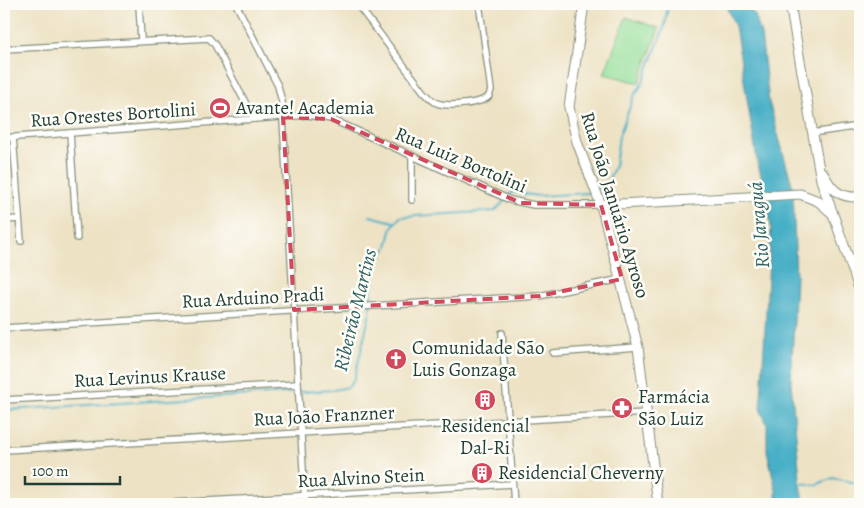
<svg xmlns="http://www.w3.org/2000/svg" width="864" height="508" font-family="Alegreya,serif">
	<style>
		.green { fill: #95df9a; stroke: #5a8e67 }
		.water { fill: #47afc6; stroke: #33767d }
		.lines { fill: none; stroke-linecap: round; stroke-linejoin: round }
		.stream { stroke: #47afc6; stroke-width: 2 }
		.street-casing { stroke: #86907c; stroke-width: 8 }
		.secondary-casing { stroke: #86907c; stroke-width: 11 }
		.primary-casing { stroke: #86907c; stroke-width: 11 }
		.street { stroke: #fff; stroke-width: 5.5 }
		.secondary { stroke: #fff; stroke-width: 9 }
		.primary { stroke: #fff; stroke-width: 9 }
		.marked { fill: none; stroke: #d1495b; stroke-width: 4; stroke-dasharray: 10 6; stroke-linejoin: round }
		.labels { text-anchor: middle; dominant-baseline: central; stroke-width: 5; stroke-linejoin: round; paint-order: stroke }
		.poi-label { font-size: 19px; fill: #1f3d34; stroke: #fdfcf7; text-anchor: start }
		.street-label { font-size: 19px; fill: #1f3d34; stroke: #fdfcf7 }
		.water-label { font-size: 20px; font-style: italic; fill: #2b5f60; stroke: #fdfcf7 }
	</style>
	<rect width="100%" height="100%" fill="#fdfcf7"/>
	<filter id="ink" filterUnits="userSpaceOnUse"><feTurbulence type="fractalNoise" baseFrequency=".02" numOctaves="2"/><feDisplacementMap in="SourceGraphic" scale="10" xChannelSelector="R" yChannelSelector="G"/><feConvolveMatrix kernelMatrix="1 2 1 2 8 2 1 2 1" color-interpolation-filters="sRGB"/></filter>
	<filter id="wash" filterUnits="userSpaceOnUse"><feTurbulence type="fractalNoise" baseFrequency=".0096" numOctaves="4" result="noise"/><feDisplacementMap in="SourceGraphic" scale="20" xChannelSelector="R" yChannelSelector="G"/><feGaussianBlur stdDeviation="1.12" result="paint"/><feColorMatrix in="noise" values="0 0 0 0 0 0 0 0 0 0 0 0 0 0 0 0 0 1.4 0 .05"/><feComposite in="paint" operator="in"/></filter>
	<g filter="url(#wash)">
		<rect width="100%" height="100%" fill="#ede2c4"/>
		<path class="green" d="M626 17 659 28 639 83 604 74Z"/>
		<path class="water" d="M725 4H746L755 15 761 34 769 102 793 188 796 277 791 382 801 489 804 499 802 504H776V490L767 451V424L761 411V397L771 227 766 194 757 160 735 26Z"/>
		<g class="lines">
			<g class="stream">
				<path d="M597 189 609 179 615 166 619 136 634 96 642 84 665 25 668 4"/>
				<path d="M370 216 394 222"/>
				<path d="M4 410 334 390 348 387 354 380 370 313 372 280 375 267 387 247 392 227 400 217 495 211 512 192 538 196 587 193 593 191"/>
				<path d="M800 483 815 485 833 478 860 484"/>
			</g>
		</g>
	</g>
	<g filter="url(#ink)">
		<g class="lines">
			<g class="street-casing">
				<g id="street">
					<path d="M139 4 141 40"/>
					<path d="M236 4 278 86 282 102 305 504"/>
					<path d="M357 4 424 92C428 96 432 101 437 103 447 107 482 104 489 96L491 90 480 10"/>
					<path d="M4 49 209 38 215 45 254 119 308 115 331 119 510 200 534 205H601"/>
					<path d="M70 133 77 238"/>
					<path d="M812 133 860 126"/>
					<path d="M13 137 21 241"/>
					<path d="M4 138 254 119"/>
					<path d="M412 157V200"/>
					<path d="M4 220 19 219"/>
					<path d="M4 328 539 296 621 279"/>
					<path d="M502 333 514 504"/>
					<path d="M553 353 638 347"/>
					<path d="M4 400 298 384"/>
					<path d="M4 450 646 413"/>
					<path d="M152 504 512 484"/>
				</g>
			</g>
			<g class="secondary-casing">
				<path id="secondary" d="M601 205 638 347 658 504"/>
			</g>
			<g class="primary-casing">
				<g id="primary">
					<path d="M584 4 569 107 577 142 601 205 800 194 818 201 832 213"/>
					<path d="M790 4 821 180 860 291"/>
					<path d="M823 173C832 191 840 198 860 197"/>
				</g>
			</g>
			<use href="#street" class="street"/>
			<use href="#secondary" class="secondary"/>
			<use href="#primary" class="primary"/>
		</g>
	</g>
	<path class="marked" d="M283 117 331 119 521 203 601 205 622 279 539 296 294 310Z"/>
	<defs>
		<g id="stadium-disc" transform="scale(1.125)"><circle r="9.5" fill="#d1495b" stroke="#fdfcf7"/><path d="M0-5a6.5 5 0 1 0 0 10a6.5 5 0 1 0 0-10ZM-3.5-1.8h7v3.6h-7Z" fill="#fff"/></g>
		<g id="church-disc" transform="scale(1.125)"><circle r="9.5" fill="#d1495b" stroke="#fdfcf7"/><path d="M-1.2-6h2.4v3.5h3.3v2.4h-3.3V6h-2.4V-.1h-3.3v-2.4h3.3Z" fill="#fff"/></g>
		<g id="building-disc" transform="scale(1.125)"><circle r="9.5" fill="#d1495b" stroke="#fdfcf7"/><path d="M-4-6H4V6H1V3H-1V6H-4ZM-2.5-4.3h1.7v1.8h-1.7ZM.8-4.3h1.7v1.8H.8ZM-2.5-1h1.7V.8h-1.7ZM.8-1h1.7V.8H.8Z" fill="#fff"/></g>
		<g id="pharmacy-disc" transform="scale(1.125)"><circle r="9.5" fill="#d1495b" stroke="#fdfcf7"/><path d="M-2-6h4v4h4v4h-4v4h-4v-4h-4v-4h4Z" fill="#fff"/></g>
	</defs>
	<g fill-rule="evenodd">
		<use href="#stadium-disc" x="220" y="108"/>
		<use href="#church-disc" x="396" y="359"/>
		<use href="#building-disc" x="485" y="400"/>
		<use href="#pharmacy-disc" x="622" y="408"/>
		<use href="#building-disc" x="482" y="473"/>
	</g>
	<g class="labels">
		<g class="poi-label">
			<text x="236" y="108">Avante! Academia</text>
			<text x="412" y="348">Comunidade São<tspan x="412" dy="22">Luis Gonzaga</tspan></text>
			<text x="638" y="397">Farmácia<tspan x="638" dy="22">São Luiz</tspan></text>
			<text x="485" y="426" text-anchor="middle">Residencial<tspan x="485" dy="22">Dal-Ri</tspan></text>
			<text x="498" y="473">Residencial Cheverny</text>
		</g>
		<g class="street-label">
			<text transform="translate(113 115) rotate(-4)">Rua Orestes Bortolini</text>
			<text transform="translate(461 160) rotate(23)">Rua Luiz Bortolini</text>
			<text transform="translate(615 205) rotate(73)">Rua João Januário Ayroso</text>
			<text transform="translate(253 298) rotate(-3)">Rua Arduino Pradi</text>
			<text transform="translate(150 377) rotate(-3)">Rua Levinus Krause</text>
			<text transform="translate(324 416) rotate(-3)">Rua João Franzner</text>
			<text transform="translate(361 478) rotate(-3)">Rua Alvino Stein</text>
		</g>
		<g class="water-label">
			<text transform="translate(759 225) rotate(-95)">Rio Jaraguá</text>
			<text transform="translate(355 310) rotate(-76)">Ribeirão Martins</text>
		</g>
	</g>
	<rect width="864" height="508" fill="none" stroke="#fdfcf7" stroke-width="20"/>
	<path d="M25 476v8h95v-8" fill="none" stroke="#1f3d34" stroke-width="2.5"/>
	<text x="32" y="476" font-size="15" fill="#1f3d34" stroke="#fdfcf7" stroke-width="4" paint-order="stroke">100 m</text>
</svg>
